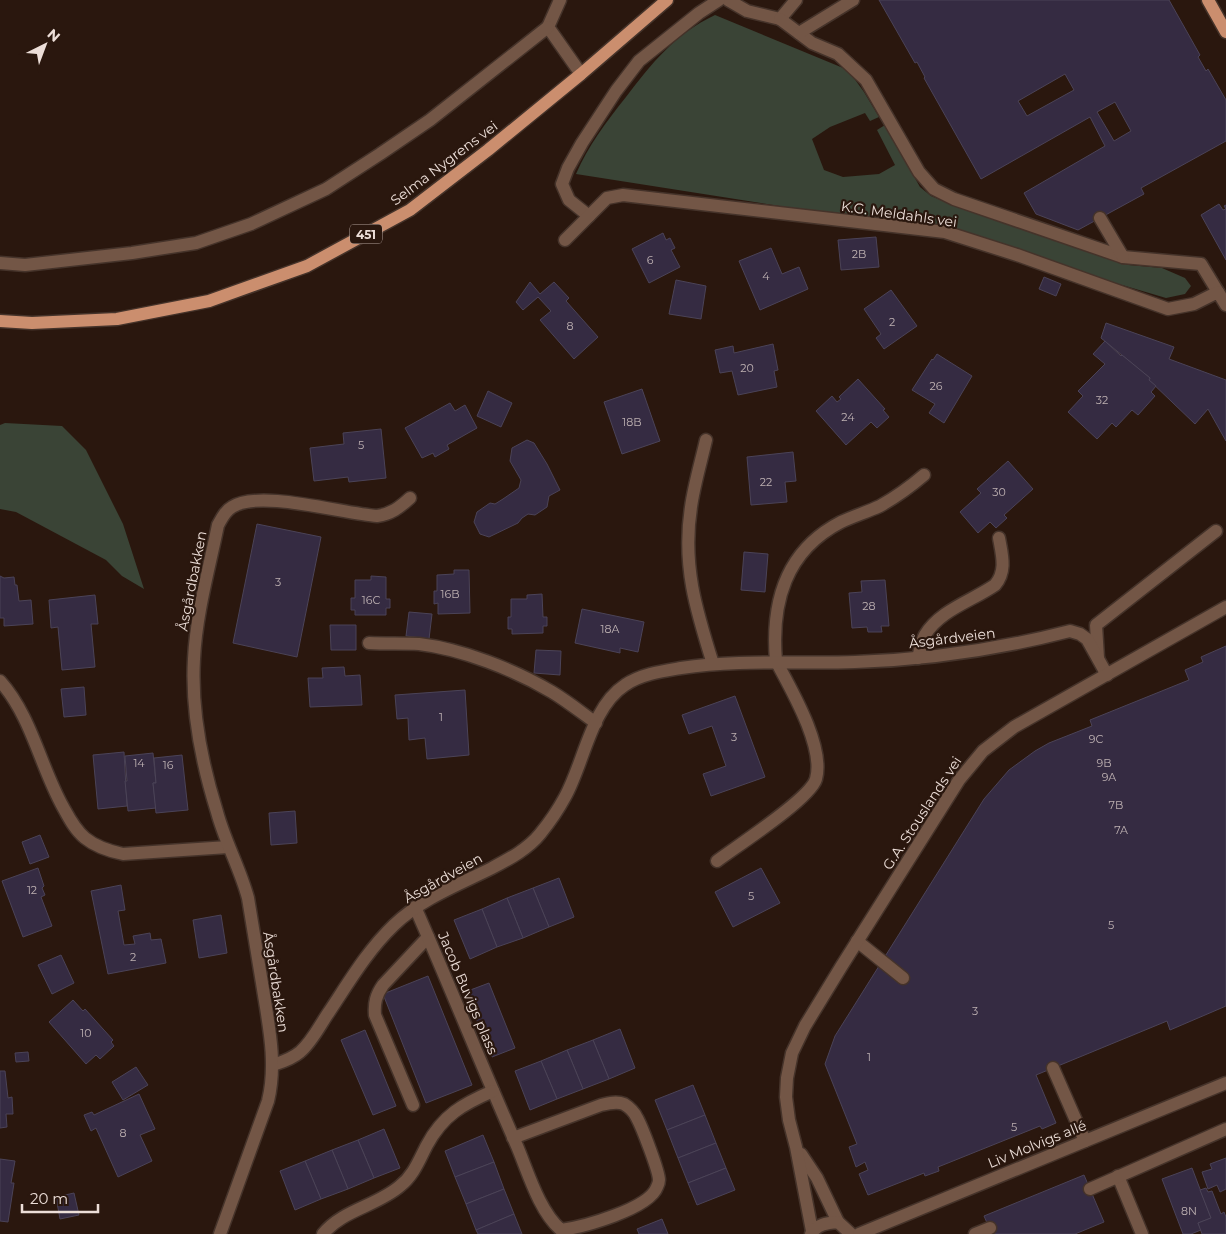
<svg xmlns="http://www.w3.org/2000/svg" width="1226" height="1234" font-family="Montserrat,sans-serif">
	<style>
		.green { fill: #3a4436 }
		.building { fill: #352b42; stroke: #4b4357; fill-rule: evenodd }
		.lines { fill: none; stroke-linecap: round; stroke-linejoin: round }
		.service-casing { stroke: #45332a; stroke-width: 15 }
		.minor-casing { stroke: #45332a; stroke-width: 15 }
		.tertiary-casing { stroke: #45332a; stroke-width: 15 }
		.primary-casing { stroke: #45332a; stroke-width: 15 }
		.service { stroke: #735646; stroke-width: 12 }
		.minor { stroke: #735646; stroke-width: 12 }
		.tertiary { stroke: #735646; stroke-width: 12 }
		.primary { stroke: #cb8e6e; stroke-width: 12 }
		.labels { text-anchor: middle; dominant-baseline: central; stroke-width: 4.5; stroke-linejoin: round; paint-order: stroke }
		.number-label { font-size: 11px; fill: #beb1b2 }
		.shield { fill: #2a170e; stroke: #b2a29b; stroke-width: 1 }
		.shield-label { font-size: 12px; font-weight: bold; fill: #ecded8 }
		.street-label { font-size: 14px; fill: #ecded8; stroke: #2a170e }
	</style>
	<rect width="100%" height="100%" fill="#2a170e"/>
	<g class="green">
		<path d="M715 15 848 70 864 92 879 117 870 121 865 113 830 127 812 139 824 170 843 177 879 174 895 165 877 130 885 125 920 187 931 196 953 205 1129 265 1162 268 1185 278 1191 286 1185 294 1166 298 1095 277 976 237 576 174C588 146 606 122 626 97 652 63 675 34 715 15Z"/>
		<path d="M5 423 62 426 86 450 123 524 144 589 122 576 106 560 16 512 0 509V425Z"/>
	</g>
	<g class="building">
		<path d="M879 0H1169L1200 55 1198 57 1206 71 1208 69 1226 100V141L1141 188 1144 194 1078 230 1036 214 1024 193 1105 146 1090 117 981 179 924 78 925 77 917 62 915 63ZM1065 74 1074 90 1027 116 1018 101ZM1115 102 1131 131 1114 141 1097 112Z"/>
		<path d="M1219 204 1223 210 1226 209 1224 206 1226 205V260L1201 215Z"/>
		<path d="M663 233 666 240 670 238 675 248 671 250 680 267 649 283 632 249Z"/>
		<path d="M876 237 879 267 841 270 838 240Z"/>
		<path d="M771 248 782 274 799 267 808 289 760 310 739 261Z"/>
		<path d="M1044 277 1061 284 1056 296 1039 289Z"/>
		<path d="M676 280 706 286 701 319 669 314Z"/>
		<path d="M530 282 540 294 554 282 569 298 566 301 598 337 574 359 540 320 551 311 538 297 523 310 516 302Z"/>
		<path d="M891 290 917 326 884 349 876 338 881 334 864 309Z"/>
		<path d="M1106 323 1174 347 1169 359 1226 380V441L1208 409 1195 424 1149 380 1150 378 1101 338Z"/>
		<path d="M1105 341 1121 356 1122 355 1150 378 1149 380 1156 386 1151 392 1155 396 1138 415 1132 410 1116 427 1112 423 1097 439 1068 412 1083 396 1078 391 1105 364 1093 354Z"/>
		<path d="M773 344 778 370 774 371 777 387 738 395 732 371 720 373 715 350 733 346 734 353Z"/>
		<path d="M937 354 972 376 944 423 929 413 935 404 912 390 932 359 933 360Z"/>
		<path d="M858 379 885 409 883 410 889 417 877 428 871 422 846 445 816 411 832 396 837 402 841 399 839 397Z"/>
		<path d="M642 389 660 441 622 454 604 402Z"/>
		<path d="M488 391 512 403 501 427 477 416Z"/>
		<path d="M450 403 455 411 465 405 477 428 447 445 449 449 435 457 433 453 422 458 405 428Z"/>
		<path d="M381 429 386 478 349 482 348 477 314 481 310 448 344 444 343 433Z"/>
		<path d="M527 440 534 443 547 464 560 490 549 496 547 507 535 515 528 514 522 518 518 523 489 537 480 534 474 522 477 512 490 503 495 504 503 499 519 488 521 480 510 461 512 448Z"/>
		<path d="M793 452 796 481 785 482 787 502 751 505 747 457Z"/>
		<path d="M1008 461 1033 489 1004 515 1007 518 996 528 990 522 978 533 960 512 981 493 977 489Z"/>
		<path d="M257 524 321 537 297 657 233 643Z"/>
		<path d="M744 552 768 554 765 592 741 590Z"/>
		<path d="M454 570H469L470 613 438 614V603L434 604V591H437V575L454 574Z"/>
		<path d="M0 576 4 578 14 577 15 585H17L19 601 31 600 33 624 4 626V618H0Z"/>
		<path d="M371 576 386 577V599H390V608H386V615H355V610H351V598H355V580H371Z"/>
		<path d="M885 580 889 626H881L882 632H868L867 627 852 628 849 593 862 592 861 581Z"/>
		<path d="M542 594 543 617H547V626H543V633L512 634V629H508V617H511V599H527V595Z"/>
		<path d="M95 595 98 624H91L95 667 62 670 58 627 51 628 49 600Z"/>
		<path d="M582 609 644 622 638 652 620 648V653L575 643Z"/>
		<path d="M409 612 432 614 429 639 406 636Z"/>
		<path d="M330 625H356V650H331Z"/>
		<path d="M1226 646V1006L1170 1030 1167 1021 1036 1075 1056 1123 1042 1129 1040 1126 938 1167 939 1171 925 1176 924 1173 868 1195 859 1174 868 1170 865 1162 856 1167 849 1147 857 1144 825 1064 835 1036 984 799 1009 770 1035 751 1049 743 1092 726 1090 720 1189 680 1185 670 1203 662 1201 657Z"/>
		<path d="M536 650 561 651 560 675 534 673Z"/>
		<path d="M344 667 345 676 360 675 362 705 310 707 308 678H323L322 668Z"/>
		<path d="M84 687 86 715 64 717 61 689Z"/>
		<path d="M465 690 469 755 427 759 425 738 409 740 408 718 397 719 395 695Z"/>
		<path d="M735 696 765 777 711 796 703 774 726 766 712 726 689 734 682 715Z"/>
		<path d="M124 752 127 806 98 809 93 755Z"/>
		<path d="M153 753 156 783H153L156 808 128 811 125 781H127L125 756Z"/>
		<path d="M182 755 188 810 156 813 153 783H156L154 758Z"/>
		<path d="M295 811 297 843 271 845 269 813Z"/>
		<path d="M40 835 49 857 30 864 22 842Z"/>
		<path d="M38 868 44 886 42 888 45 895 41 897 52 926 23 937 2 881Z"/>
		<path d="M761 868 780 903 733 927 715 892Z"/>
		<path d="M559 878 574 917 549 927 533 888Z"/>
		<path d="M121 885 125 910 118 911 124 945 135 944 133 936 150 933 151 940 161 939 166 963 108 974 91 891Z"/>
		<path d="M533 888 549 927 523 938 507 898Z"/>
		<path d="M507 898 523 938 497 947 482 909Z"/>
		<path d="M482 909 497 947 470 959 454 920Z"/>
		<path d="M221 915 227 953 199 958 193 920Z"/>
		<path d="M61 955 74 983 52 994 38 965Z"/>
		<path d="M428 976 472 1085 426 1103 383 994Z"/>
		<path d="M489 983 515 1048 492 1057 465 992Z"/>
		<path d="M73 1000 83 1011 85 1009 113 1040 111 1042 114 1046 100 1059 96 1055 86 1064 49 1022Z"/>
		<path d="M620 1029 635 1068 609 1079 593 1040Z"/>
		<path d="M365 1030 396 1106 373 1115 341 1040Z"/>
		<path d="M593 1040 609 1079 583 1089 567 1050Z"/>
		<path d="M567 1050 583 1089 557 1099 541 1061Z"/>
		<path d="M28 1052 29 1061 16 1062 15 1053Z"/>
		<path d="M541 1061 557 1099 530 1110 515 1071Z"/>
		<path d="M136 1067 148 1085 123 1100 112 1082Z"/>
		<path d="M0 1071H5L8 1098 12 1097 13 1114H6L7 1127 0 1128Z"/>
		<path d="M693 1085 705 1115 667 1130 655 1100Z"/>
		<path d="M139 1094 155 1129 140 1135 152 1161 118 1177 96 1128 91 1131 84 1115 92 1112 94 1115Z"/>
		<path d="M705 1115 716 1143 678 1158 667 1130Z"/>
		<path d="M384 1129 400 1168 374 1178 358 1140Z"/>
		<path d="M483 1135 494 1162 455 1177 445 1151Z"/>
		<path d="M358 1140 374 1178 348 1189 332 1150Z"/>
		<path d="M716 1143 726 1168 688 1183 678 1158Z"/>
		<path d="M332 1150 348 1189 321 1199 305 1161Z"/>
		<path d="M1226 1158V1189L1220 1192 1217 1185 1208 1189 1202 1172 1212 1169 1210 1164Z"/>
		<path d="M0 1159 15 1161 11 1183H14L8 1222 0 1221Z"/>
		<path d="M305 1161 321 1199 295 1210 280 1171Z"/>
		<path d="M494 1162 504 1189 466 1204 455 1177Z"/>
		<path d="M726 1168 735 1190 697 1205 688 1183Z"/>
		<path d="M1192 1168 1211 1218 1198 1223 1201 1230 1191 1234H1183L1162 1179Z"/>
		<path d="M1084 1175 1104 1222 1075 1234H992L984 1216Z"/>
		<path d="M1206 1188 1208 1192 1212 1191 1221 1214 1224 1212 1226 1217V1234H1202L1198 1223 1211 1218 1200 1190Z"/>
		<path d="M504 1189 514 1214 476 1230 466 1204Z"/>
		<path d="M74 1193 79 1215 60 1219 56 1197Z"/>
		<path d="M514 1214 522 1234H478L476 1230Z"/>
		<path d="M662 1219 668 1234H639L637 1229Z"/>
	</g>
	<g class="lines">
		<g class="service-casing">
			<g id="service">
				<path d="M728 0 747 11 780 19 796 0"/>
				<path d="M780 19 812 43 838 54 866 80 919 172 934 189 954 199 1123 257 1201 264 1218 292"/>
				<path d="M799 33 853 0"/>
				<path d="M589 216 569 200 562 184 568 168 582 143 616 91 639 61 699 13 719 0"/>
				<path d="M1100 218 1123 257"/>
				<path d="M369 643C386 644 403 643 419 644 462 649 515 670 552 692 567 701 582 713 596 723"/>
				<path d="M918 658C920 651 921 642 925 635 940 610 972 601 995 585 1007 571 1002 555 999 538"/>
				<path d="M1098 658 1096 625 1216 531"/>
				<path d="M717 861C737 846 810 799 816 779 825 747 791 689 776 661"/>
				<path d="M857 941 903 978"/>
				<path d="M1053 1068 1085 1141"/>
				<path d="M413 1105 375 1015C374 1003 376 995 383 985L428 937"/>
				<path d="M1118 1176 1142 1234"/>
				<path d="M1090 1189 1226 1129"/>
				<path d="M975 1234 990 1228"/>
			</g>
		</g>
		<g class="minor-casing">
			<g id="minor">
				<path d="M560 0 548 27 581 74"/>
				<path d="M565 240 607 198 623 195 945 232 1017 255 1168 309 1194 304 1218 292 1226 305"/>
				<path d="M0 263 25 265 132 253 196 243 251 224 326 189 380 154 430 120 548 27"/>
				<path d="M706 440C701 462 694 485 691 507 682 565 696 610 713 664"/>
				<path d="M776 661C771 603 785 551 841 522 854 516 867 512 880 506 896 497 910 487 924 475"/>
				<path d="M0 681C32 717 40 766 63 807 69 818 75 830 85 838 96 847 109 851 123 854L228 847"/>
				<path d="M415 907C450 986 482 1067 517 1146 528 1172 539 1211 561 1230 583 1227 649 1209 657 1187 658 1185 659 1182 659 1180 659 1171 642 1127 637 1118 635 1113 629 1107 624 1104 617 1101 609 1103 601 1105L513 1138"/>
				<path d="M273 1065C282 1062 292 1059 300 1052 312 1042 320 1025 329 1012 349 982 367 951 394 925 421 899 458 885 492 868 509 859 528 849 540 834 549 823 558 810 565 797 584 763 591 707 625 685 641 674 663 671 681 668 739 659 797 664 855 662 927 660 1000 649 1070 631L1080 634 1087 639 1107 675"/>
				<path d="M220 1234 268 1101C277 1064 269 1027 263 989 258 959 253 928 248 898 240 868 225 842 217 812 202 764 191 710 194 659 196 615 209 569 218 525 222 518 225 511 232 507 259 489 344 514 377 516 391 514 399 508 410 498"/>
				<path d="M323 1234C342 1210 377 1206 400 1186 414 1175 419 1160 427 1145 443 1115 463 1104 493 1091"/>
			</g>
		</g>
		<g class="tertiary-casing">
			<g id="tertiary">
				<path d="M801 1154 817 1178 838 1222"/>
				<path d="M812 1231 796 1147 789 1120 786 1097 787 1078 792 1053 805 1026 841 967 959 780 983 751 1014 727 1226 607"/>
				<path d="M811 1234C817 1224 827 1223 838 1222L851 1234"/>
				<path d="M859 1234 1226 1083"/>
			</g>
		</g>
		<g class="primary-casing">
			<g id="primary">
				<path d="M1208 0 1226 32"/>
				<path d="M0 321 32 323 117 319 209 301 307 266 410 210 488 150 581 74 667 0"/>
			</g>
		</g>
		<use href="#service" class="service"/>
		<use href="#minor" class="minor"/>
		<use href="#tertiary" class="tertiary"/>
		<use href="#primary" class="primary"/>
	</g>
	<g class="labels">
		<g class="number-label">
			<text x="859" y="254">2B</text>
			<text x="650" y="260">6</text>
			<text x="766" y="276">4</text>
			<text x="892" y="322">2</text>
			<text x="570" y="326">8</text>
			<text x="747" y="368">20</text>
			<text x="936" y="386">26</text>
			<text x="1102" y="400">32</text>
			<text x="848" y="417">24</text>
			<text x="632" y="422">18B</text>
			<text x="361" y="445">5</text>
			<text x="766" y="482">22</text>
			<text x="999" y="492">30</text>
			<text x="278" y="582">3</text>
			<text x="450" y="594">16B</text>
			<text x="371" y="600">16C</text>
			<text x="869" y="606">28</text>
			<text x="610" y="629">18A</text>
			<text x="441" y="717">1</text>
			<text x="734" y="737">3</text>
			<text x="1096" y="739">9C</text>
			<text x="139" y="763">14</text>
			<text x="1104" y="763">9B</text>
			<text x="168" y="765">16</text>
			<text x="1109" y="777">9A</text>
			<text x="1116" y="805">7B</text>
			<text x="1121" y="830">7A</text>
			<text x="32" y="890">12</text>
			<text x="751" y="896">5</text>
			<text x="1111" y="925">5</text>
			<text x="133" y="957">2</text>
			<text x="975" y="1011">3</text>
			<text x="86" y="1033">10</text>
			<text x="869" y="1057">1</text>
			<text x="1014" y="1127">5</text>
			<text x="123" y="1133">8</text>
			<text x="1189" y="1211">8N</text>
		</g>
		<rect class="shield" x="350" y="224.5" width="32" height="19" rx="4"/>
		<g class="shield-label">
			<text x="366" y="234">451</text>
		</g>
		<g class="street-label">
			<text transform="translate(444 163) rotate(-37)">Selma Nygrens vei</text>
			<text transform="translate(899 214) rotate(8)">K.G. Meldahls vei</text>
			<text transform="translate(192 581) rotate(-79)">Åsgårdbakken</text>
			<text transform="translate(952 638) rotate(-7)">Åsgårdveien</text>
			<text transform="translate(922 813) rotate(-57)">G.A. Stouslands vei</text>
			<text transform="translate(443 878) rotate(-29)">Åsgårdveien</text>
			<text transform="translate(276 982) rotate(81)">Åsgårdbakken</text>
			<text transform="translate(468 993) rotate(67)">Jacob Buvigs plass</text>
			<text transform="translate(1037 1144) rotate(-22)">Liv Molvigs allé</text>
		</g>
	</g>
	<g transform="translate(45 45) rotate(42)" stroke="#2a170e" stroke-width="4" paint-order="stroke">
	<path d="M0-4L9 19L0 12L-9 19Z" fill="#ecded8"/>
	<text y="-8" font-size="14" font-weight="bold" text-anchor="middle" fill="#ecded8">N</text>
	</g>
	<path d="M22 1204v8h76v-8" fill="none" stroke="#ecded8" stroke-width="2.5"/>
	<text x="30" y="1204" font-size="15" fill="#ecded8" stroke="#2a170e" stroke-width="4" paint-order="stroke">20 m</text>
</svg>
